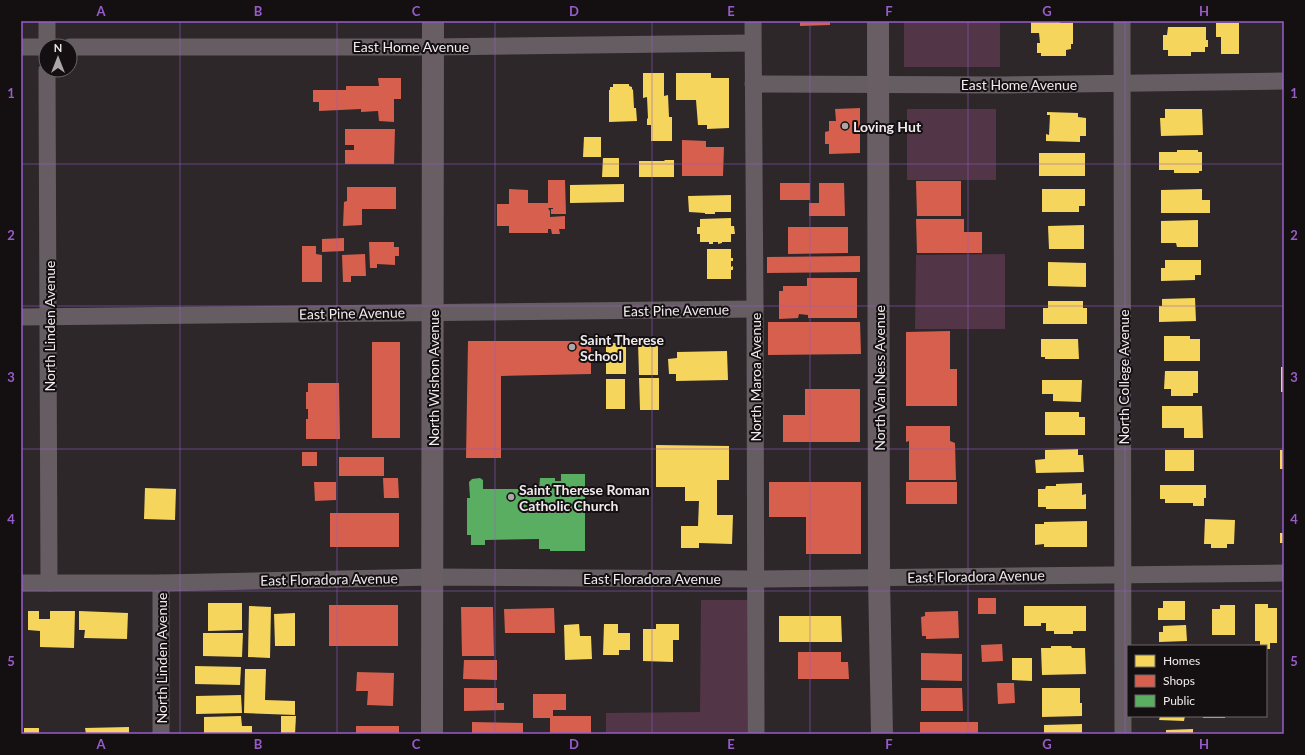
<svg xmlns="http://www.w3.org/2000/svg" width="1305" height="755" font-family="Lato,sans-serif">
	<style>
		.green { fill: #523546 }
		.homes { fill: #f6d55c }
		.shops { fill: #d6604d }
		.public { fill: #5aae61 }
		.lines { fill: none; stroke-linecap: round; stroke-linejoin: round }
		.minor { stroke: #665d62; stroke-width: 17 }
		.major { stroke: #685e63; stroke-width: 22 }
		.grid { fill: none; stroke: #985cca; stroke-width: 1; stroke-opacity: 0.55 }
		.poi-dot { fill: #aca6a9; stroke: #141012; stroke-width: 1.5 }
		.labels { text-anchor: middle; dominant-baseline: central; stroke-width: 4; stroke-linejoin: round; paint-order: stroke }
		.street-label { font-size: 14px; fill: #f1eaed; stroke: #141012 }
		.poi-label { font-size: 14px; font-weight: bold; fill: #f1eaed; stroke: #141012; text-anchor: start }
		.neatline { fill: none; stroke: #985cca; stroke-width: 1.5 }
		.grid-label { font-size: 13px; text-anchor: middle; font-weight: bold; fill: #985cca }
	</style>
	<rect width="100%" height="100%" fill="#2d272a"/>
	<g class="green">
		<rect x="904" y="21" width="96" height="46"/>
		<rect x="907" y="109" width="89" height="71"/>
		<path d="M1005 254V329H915L916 255Z"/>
		<path d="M701 600H748L747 734H606V713L700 712Z"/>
	</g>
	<g class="homes">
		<path d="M1031 21H1060V23H1073V44H1071V49L1066 50V56H1041V53H1037V43H1040L1039 33H1031Z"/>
		<path d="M1216 23H1239V54H1221V37H1216Z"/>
		<path d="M1168 27H1206V40H1208V47H1205V52H1191V56H1168V50H1163V35H1167Z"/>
		<path d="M643 73H664V96L668 95 669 117H672V141H651V125H647V119L648 118 647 97 643 98Z"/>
		<path d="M676 73H711V78H729V128L707 129V125H698L696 100H676Z"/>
		<path d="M613 84H629V86L632 87V90L633 89 634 108H636L637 121 609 122V90H610V87H613Z"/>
		<path d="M1165 109H1202L1203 135 1161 136 1160 118H1165Z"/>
		<path d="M1047 112 1078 113V117L1086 118V136H1080V142L1046 141V134L1049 135 1050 115H1047Z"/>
		<path d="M584 137H601V157H583Z"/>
		<path d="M1177 150H1198V152H1202V171H1199V173H1174V170H1159V152H1177Z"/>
		<rect x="1039" y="153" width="46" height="23"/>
		<path d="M603 158H619V177H602Z"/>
		<path d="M665 160H674V177H639V161H664Z"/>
		<path d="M624 184V202L570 203V185Z"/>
		<path d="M1042 189H1085V206H1079V212H1042Z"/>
		<path d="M1202 189V200H1210V213H1161V190Z"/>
		<path d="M731 195V212H715V214H705V213L689 212 688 196Z"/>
		<path d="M731 218V226H734L735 234H731V242H722V243L718 244V242H713V244H709V242H700V234H697V227H700V219Z"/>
		<path d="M1198 220V247H1177L1176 243H1161V221Z"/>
		<path d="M1084 225V249H1049L1048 226Z"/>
		<path d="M707 249H731V258H733V261H731V267L733 266V270H731V279H707Z"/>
		<path d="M1165 260H1201V275H1195V280L1161 281V268H1165Z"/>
		<path d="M1048 262 1086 263V287L1048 286Z"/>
		<path d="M1195 298 1196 321 1159 322V306H1162V299Z"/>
		<path d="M1048 301H1083V308H1087V324H1043V308H1048Z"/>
		<path d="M1164 336H1190V339H1200V361H1164Z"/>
		<path d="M1041 339H1078L1079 359H1045V357H1041Z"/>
		<path d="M658 341V375H639L638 342Z"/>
		<rect x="606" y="343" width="20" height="31"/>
		<path d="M727 351 728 380 676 381V374H669L668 359 677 358V352Z"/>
		<rect x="1281" y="367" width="3" height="25"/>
		<path d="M1165 371H1198V393H1193V396H1171V389H1164Z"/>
		<path d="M639 378H659V410H640Z"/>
		<rect x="606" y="379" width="19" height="30"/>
		<path d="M1042 380H1082L1081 402 1053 401V394H1042Z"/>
		<path d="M1162 406H1202L1203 438H1184V428H1162Z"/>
		<path d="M1045 412H1079V417H1085V435H1045Z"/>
		<path d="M656 445 729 446V480H717V515H733L732 544 699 543V548H681V526H698L699 501H685V487H656Z"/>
		<path d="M1078 449V455H1083L1084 472 1036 473 1035 460 1045 459V450Z"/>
		<rect x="1165" y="450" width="29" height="21"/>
		<rect x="1280" y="450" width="4" height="19"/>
		<path d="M1082 483V495L1086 494V509H1046V507H1038V489H1045L1046 486H1056V484Z"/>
		<path d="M1160 485H1206V498H1204V506H1193V503H1165V499H1160Z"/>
		<path d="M145 488 176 489 175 520 144 519Z"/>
		<path d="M1205 519 1235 520 1234 544H1227V548H1211V544H1204Z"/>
		<path d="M1087 521V547H1044V544L1035 545V524H1044V522Z"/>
		<rect x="1280" y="533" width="4" height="10"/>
		<path d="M1163 601H1185V620H1158V608H1163Z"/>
		<path d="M208 603H242V630L208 631Z"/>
		<path d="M1255 604H1268V608H1277V643H1270V649H1266V646H1260V641H1255Z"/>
		<path d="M1220 605H1235V635H1212V609H1220Z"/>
		<path d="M249 606 271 607 270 658 248 657Z"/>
		<path d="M1024 606H1086V631H1073V634H1054V631H1046V623H1041V626H1024Z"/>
		<path d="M28 611H39V619H50V611H75L74 648 40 647V631L28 630Z"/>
		<path d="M79 611 128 613 127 639 84 638 85 630H79Z"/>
		<path d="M295 613V646H275L274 614Z"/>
		<path d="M779 616H841L842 642H779Z"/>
		<path d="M579 624 580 636H591L592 659 565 660 564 625Z"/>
		<path d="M604 624H618V633H630V650H619V655H603Z"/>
		<path d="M656 624H679V640H673V662L643 661V629H656Z"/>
		<path d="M1186 625 1187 641 1159 642V632H1163V626Z"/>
		<path d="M203 633H243L242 657 203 656Z"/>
		<path d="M1051 646H1071L1072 648H1085L1086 674 1042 675 1041 648H1051Z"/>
		<path d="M1012 658H1032V681L1012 680Z"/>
		<path d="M195 666 241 667 240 685 195 684Z"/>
		<path d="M245 669H266L265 700 295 701V715L244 713Z"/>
		<path d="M1042 688H1080V703H1082V716L1042 717Z"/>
		<path d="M241 695 242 713 196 714V696Z"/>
		<path d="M241 716 242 726H252V734H204V717Z"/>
		<path d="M281 716H296L295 734H281Z"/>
		<path d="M1160 716H1185L1184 721 1159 720Z"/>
		<rect x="1203" y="716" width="22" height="2"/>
		<path d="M1082 724V734H1044V725Z"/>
		<path d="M129 727V734H86L85 728Z"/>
		<rect x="24" y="728" width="15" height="6"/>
		<path d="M1193 729V734H1166V730Z"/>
	</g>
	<g class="shops">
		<path d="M800 21H830V25L800 26Z"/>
		<path d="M378 78H401V99H394V122L379 121 378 111 361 112V109L319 111V102H313V90H346V86H379Z"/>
		<path d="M860 108V153L829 154V144H825V132L829 131V121H836L835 109Z"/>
		<path d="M345 129H395L394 164H345V150H354V145H345Z"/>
		<path d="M682 140 706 141V147H724L723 176H682Z"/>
		<path d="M548 180H565L566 214H551V209H553V208H548L550 211V217L565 216V229H559L560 234H552L551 229H548V233H509V226H497V204H509V189L528 190V203H548Z"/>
		<path d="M916 181H961V216H917Z"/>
		<rect x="780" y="183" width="30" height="17"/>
		<path d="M819 183H844L845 216H809V203H819Z"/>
		<path d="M347 187H396V209H362V225L343 226 344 202 347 201Z"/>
		<path d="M916 219H964V232H982V253H917Z"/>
		<path d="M788 227H848V253L788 254Z"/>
		<path d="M344 238V251L322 252V239Z"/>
		<path d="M369 242H394V247H399V256H395V265L377 264V268H370Z"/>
		<path d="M302 246H316V254L322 255V282H302Z"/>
		<path d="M365 254 366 276H351V282H343L342 255Z"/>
		<path d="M860 256V272L767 273V257Z"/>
		<path d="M807 278H857V318H808V315L799 314 798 318 779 319V291H783V286H807Z"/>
		<path d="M768 322H860L861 354 768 355Z"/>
		<path d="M950 331V369H957V406H906V332Z"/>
		<path d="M468 341H591V374L501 376V458H466Z"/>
		<rect x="372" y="342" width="28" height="96"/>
		<path d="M308 383H339L340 439H306V419H308V409H306V392H308Z"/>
		<path d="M805 389H860V442H783V415H805Z"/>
		<path d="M906 426H950V441L955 443 956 480H909V441L906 442Z"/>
		<rect x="302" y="452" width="15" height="14"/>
		<rect x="339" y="457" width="45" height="19"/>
		<path d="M383 478H398L399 498H384Z"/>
		<path d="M314 482H336V500L315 501Z"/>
		<path d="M769 482H861V554H806V517H769Z"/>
		<rect x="906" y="482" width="51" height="22"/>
		<rect x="330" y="513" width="69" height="34"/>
		<rect x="978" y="598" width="18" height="16"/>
		<rect x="329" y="605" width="69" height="41"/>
		<path d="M461 607H493L494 656H462Z"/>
		<path d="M554 608 555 633H505L504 609Z"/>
		<path d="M958 611 959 638 926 639V636H922L921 617 925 616V612Z"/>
		<path d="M1002 644 1003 661 982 662 981 645Z"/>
		<path d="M798 652H841V662H848L849 679H798Z"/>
		<path d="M921 653 962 654V681L921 680Z"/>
		<path d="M464 660H497V680L463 679Z"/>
		<path d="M357 672 394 673 393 706 367 705 368 691H356Z"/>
		<path d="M997 683H1014L1015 703 998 704Z"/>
		<path d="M464 688H497V703H504V710L464 711Z"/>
		<path d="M921 688H962L963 711H921Z"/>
		<path d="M533 694H566V710H553V716H591V734H550V718H533Z"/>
		<path d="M472 722 523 723V734H472Z"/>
		<rect x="920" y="722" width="58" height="12"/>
		<rect x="356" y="726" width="43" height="8"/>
	</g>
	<path class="public" d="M561 474H585V551H550V549H539V539L485 540V545H471V535H467V498H470L469 482 472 479 480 478 483 480V489H539L540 478H555V481H561Z"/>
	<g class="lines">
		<g class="minor">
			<path d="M47 21V46"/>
			<path d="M753 21 755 309 756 734"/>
			<path d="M1122 21 1123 734"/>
			<path d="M21 47H46"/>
			<path d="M70 47H433L752 43"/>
			<path d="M47 70 49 583"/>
			<path d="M753 84 1003 85 1284 81"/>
			<path d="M21 317 755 309"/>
			<path d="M21 583H161L431 577 755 579 1284 573"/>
			<path d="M161 583V734"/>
		</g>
		<g class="major">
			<path d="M878 21 879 578 882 734"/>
			<path d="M432 734 433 21"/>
		</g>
	</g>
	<path class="grid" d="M180 21V734M337 21V734M495 21V734M652 21V734M810 21V734M968 21V734M1125 21V734M21 164H1284M21 306H1284M21 449H1284M21 591H1284"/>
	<g class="poi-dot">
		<circle cx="845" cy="126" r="4"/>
		<circle cx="572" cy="347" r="4"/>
		<circle cx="511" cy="497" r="4"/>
	</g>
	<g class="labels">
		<g class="street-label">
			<text x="411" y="46">East Home Avenue</text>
			<text x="1019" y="84">East Home Avenue</text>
			<text transform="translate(676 310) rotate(-1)">East Pine Avenue</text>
			<text transform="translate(352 313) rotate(-1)">East Pine Avenue</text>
			<text transform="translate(49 326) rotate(-90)">North Linden Avenue</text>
			<text transform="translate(755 377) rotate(-90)">North Maroa Avenue</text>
			<text transform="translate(1123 377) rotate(-90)">North College Avenue</text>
			<text transform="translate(433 378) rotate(-90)">North Wishon Avenue</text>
			<text transform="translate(879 378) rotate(-90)">North Van Ness Avenue</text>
			<text transform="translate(976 576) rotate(-1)">East Floradora Avenue</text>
			<text x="652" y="578">East Floradora Avenue</text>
			<text transform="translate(329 579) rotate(-1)">East Floradora Avenue</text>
			<text transform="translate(161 658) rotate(-90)">North Linden Avenue</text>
		</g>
		<g class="poi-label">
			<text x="853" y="126">Loving Hut</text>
			<text x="580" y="339">Saint Therese<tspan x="580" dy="16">School</tspan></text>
			<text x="519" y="489">Saint Therese Roman<tspan x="519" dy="16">Catholic Church</tspan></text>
		</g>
	</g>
	<rect width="1305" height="755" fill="none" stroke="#141012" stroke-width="44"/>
	<rect x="1127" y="645" width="140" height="72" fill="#141012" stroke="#6c676a"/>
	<rect x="1135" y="655" width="20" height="12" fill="#f6d55c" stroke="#6c676a"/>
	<text x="1163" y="665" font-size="12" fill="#f1eaed">Homes</text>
	<rect x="1135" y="675" width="20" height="12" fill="#d6604d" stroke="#6c676a"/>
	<text x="1163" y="685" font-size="12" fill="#f1eaed">Shops</text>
	<rect x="1135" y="695" width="20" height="12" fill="#5aae61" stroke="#6c676a"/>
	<text x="1163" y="705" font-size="12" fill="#f1eaed">Public</text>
	<g transform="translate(58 58)"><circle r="19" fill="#141012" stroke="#6c676a"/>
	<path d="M0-3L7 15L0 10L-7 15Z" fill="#aca6a9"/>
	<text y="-6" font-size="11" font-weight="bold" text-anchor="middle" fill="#f1eaed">N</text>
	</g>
	<rect x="22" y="22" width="1261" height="711" class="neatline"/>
	<g class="grid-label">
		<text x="101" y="16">A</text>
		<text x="258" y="16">B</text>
		<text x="416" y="16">C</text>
		<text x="574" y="16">D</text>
		<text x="731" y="16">E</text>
		<text x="889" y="16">F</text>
		<text x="1047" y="16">G</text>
		<text x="1204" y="16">H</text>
		<text x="11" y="98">1</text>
		<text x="1294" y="98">1</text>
		<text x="11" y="240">2</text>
		<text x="1294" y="240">2</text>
		<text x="11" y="382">3</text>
		<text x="1294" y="382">3</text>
		<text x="11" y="524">4</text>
		<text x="1294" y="524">4</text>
		<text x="11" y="666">5</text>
		<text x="1294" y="666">5</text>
		<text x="101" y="749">A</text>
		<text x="258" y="749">B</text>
		<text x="416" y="749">C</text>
		<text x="574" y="749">D</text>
		<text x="731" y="749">E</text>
		<text x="889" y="749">F</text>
		<text x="1047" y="749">G</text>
		<text x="1204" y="749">H</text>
	</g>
</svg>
